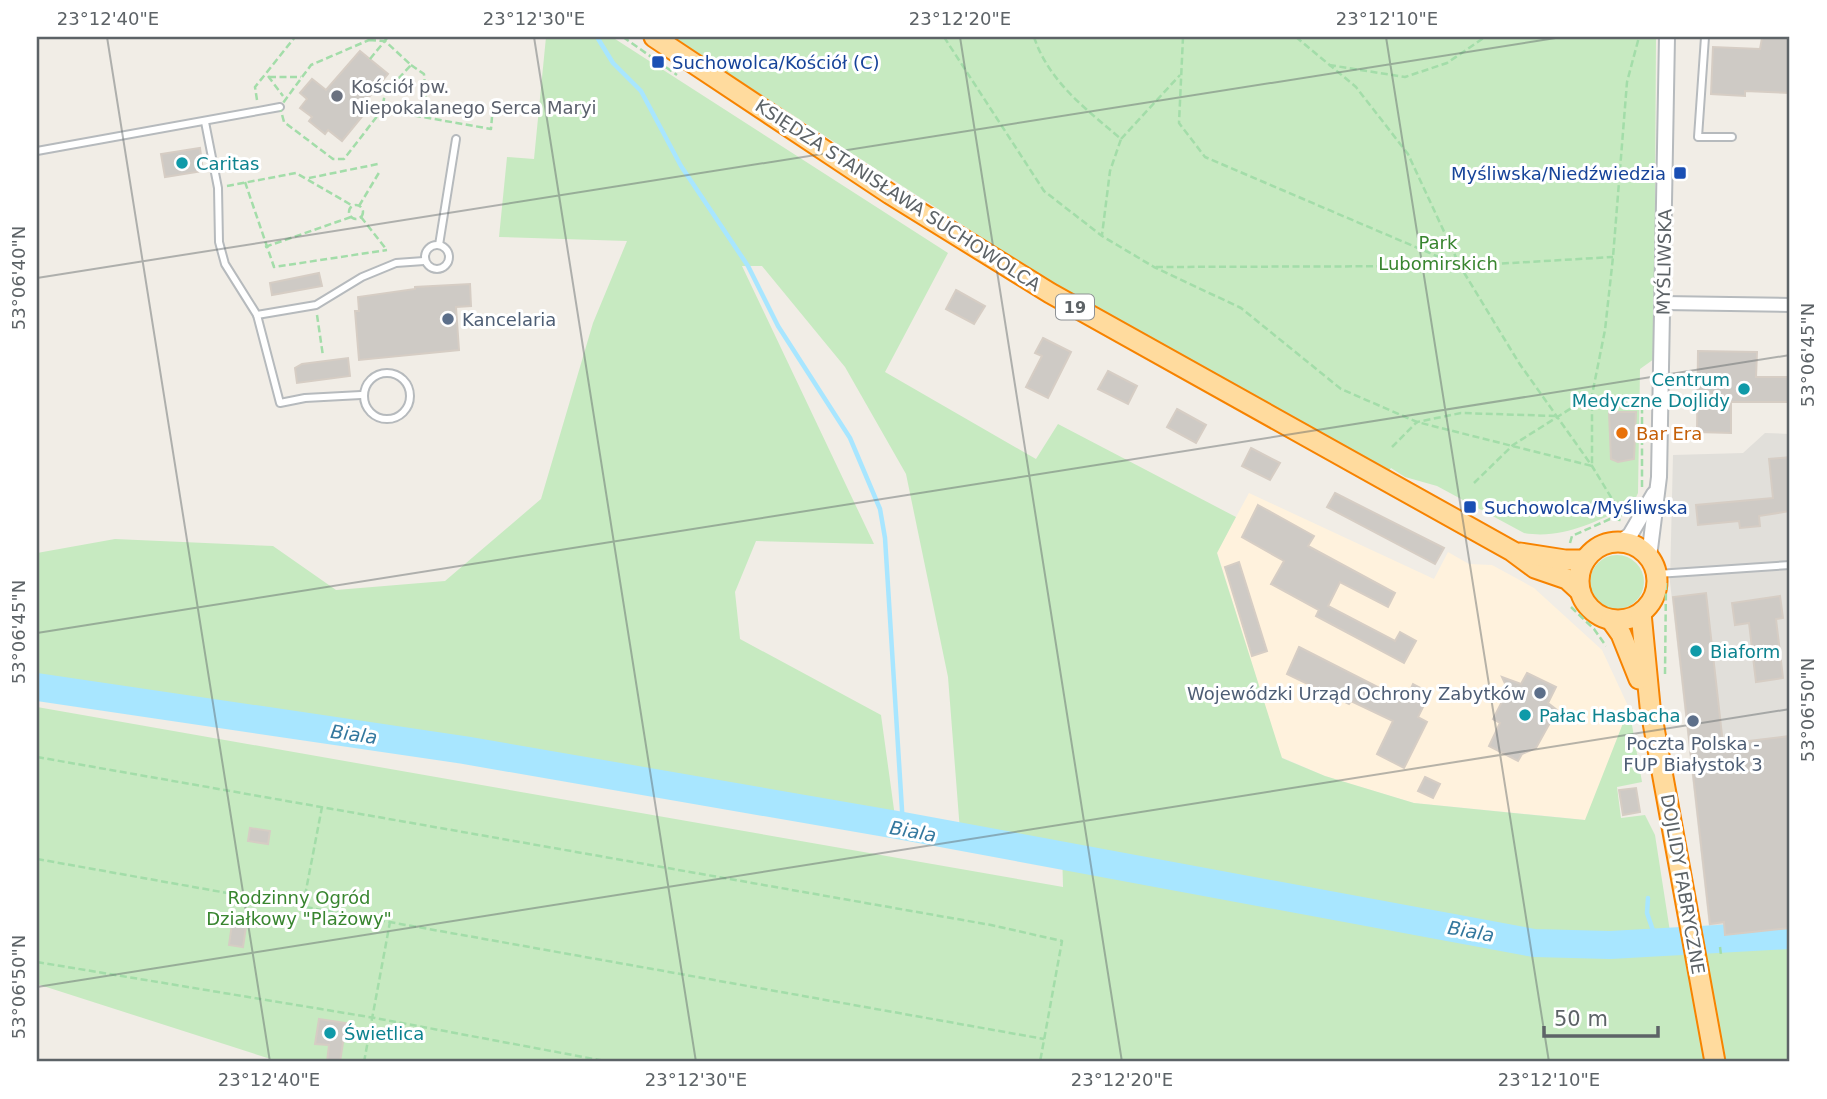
<svg xmlns="http://www.w3.org/2000/svg" width="1827" height="1099" font-family="'DejaVu Sans',sans-serif">
	<style>
		.commercial { fill: #fff2dd }
		.industrial { fill: #e1dfda }
		.green { fill: #c7eac1 }
		.lines { fill: none; stroke-linecap: round; stroke-linejoin: round }
		.stream { stroke: #a8e6ff; stroke-width: 4.5 }
		.river { stroke: #a8e6ff; stroke-width: 28 }
		.building { fill: #cecac5; stroke: #d6cdc4; stroke-width: 2 }
		.service-casing { stroke: #b6babd; stroke-width: 10 }
		.minor-casing { stroke: #b6babd; stroke-width: 16 }
		.tertiary-casing { stroke: #b6babd; stroke-width: 18 }
		.trunk-casing { stroke: #f78300; stroke-width: 23 }
		.path { stroke: #a3dda9; stroke-width: 2.5; stroke-dasharray: 7 3.5; stroke-linecap: butt }
		.service { stroke: #fff; stroke-width: 6 }
		.minor { stroke: #fff; stroke-width: 12 }
		.tertiary { stroke: #fff; stroke-width: 14 }
		.trunk { stroke: #ffdb9e; stroke-width: 19 }
		.ticks { fill: none; stroke: #5d6367; stroke-width: 2; stroke-opacity: 0.45 }
		.transit-dot { fill: #1a4fb4; stroke: #fff; stroke-width: 2.5 }
		.worship-dot { fill: #6b7280; stroke: #fff; stroke-width: 2.5 }
		.culture-dot { fill: #0f9aa8; stroke: #fff; stroke-width: 2.5 }
		.service-dot { fill: #5c6f8a; stroke: #fff; stroke-width: 2.5 }
		.food-dot { fill: #e8710a; stroke: #fff; stroke-width: 2.5 }
		.labels { text-anchor: middle; dominant-baseline: central; stroke-width: 6; stroke-linejoin: round; paint-order: stroke }
		.shield { fill: #fff; stroke: #8e9295; stroke-width: 2 }
		.shield-label { font-size: 16px; font-weight: bold; fill: #5d6367 }
		.transit-label { font-size: 18px; fill: #164399; stroke: #fff; text-anchor: start }
		.worship-label { font-size: 18px; fill: #5b616d; stroke: #fff; text-anchor: start }
		.culture-label { font-size: 18px; fill: #0d838f; stroke: #fff; text-anchor: start }
		.street-label { font-size: 18px; fill: #5d6367; stroke: #fff }
		.park-label { font-size: 18px; fill: #38852f; stroke: #fff }
		.service-label { font-size: 18px; fill: #4e5e75; stroke: #fff; text-anchor: start }
		.food-label { font-size: 18px; fill: #c56008; stroke: #fff; text-anchor: start }
		.water-label { font-size: 19px; font-style: italic; fill: #34789e; stroke: #fff }
		.neatline { fill: none; stroke: #5d6367; stroke-width: 2.5 }
		.ticks-label { font-size: 18px; text-anchor: middle; fill: #5d6367 }
	</style>
	<rect width="100%" height="100%" fill="#f1ede6"/>
	<path class="commercial" d="M1249 493 1434 579 1448 552 1469 564 1492 565 1534 588 1602 650 1629 708 1586 820 1414 803 1325 776 1281 757 1217 552Z"/>
	<path class="industrial" d="M1765 433 1790 434V929L1710 936 1670 582 1673 455 1743 453Z"/>
	<g class="green">
		<path d="M546 37H612L948 253 885 372 1036 459 1058 424 1236 517 1217 553 1282 758 1325 776 1414 803 1585 820 1629 708 1642 782 1617 787 1621 818 1645 815 1655 835 1671 938 1790 929V1062H280L37 984V707L1063 887 1062 849 960 831 948 677 906 474 845 367 762 266H742L874 544 756 541 735 592 740 639 881 715 896 824 37 674V553L115 539 273 546 336 590 445 581 541 499 593 323 627 241 499 237 507 157 534 159Z"/>
		<path d="M672 37H1656L1654 359 1640 369 1638 493 1632 506C1597 520 1563 540 1524 533L1437 486 1405 477 1391 468 1388 472 1054 284Z"/>
		<circle cx="1617" cy="582" r="27"/>
	</g>
	<g class="lines">
		<g class="stream">
			<path d="M597 37 613 63 641 91 681 166 748 266 778 326 850 438 880 509 885 538 903 826"/>
			<path d="M1648 898 1647 913 1657 942"/>
		</g>
		<path class="river" d="M37 687 464 750 903 826 1534 943 1610 945 1790 935"/>
	</g>
	<g class="building">
		<path d="M1790 37V93L1745 91V96L1711 94 1713 47 1760 49 1762 38Z"/>
		<path d="M360 51 388 74 359 109 365 113 342 141 328 130 325 134 309 121 312 117 300 108 307 99 300 93 312 79 326 90Z"/>
		<path d="M200 148 203 171 165 177 161 154Z"/>
		<path d="M319 273 322 286 272 295 270 283Z"/>
		<path d="M470 284 471 306 456 307 459 350 359 360 355 311H359L358 297 415 289V287Z"/>
		<path d="M956 290 985 306 974 324 946 309Z"/>
		<path d="M1043 338 1071 352 1048 398 1026 387 1042 356 1035 353Z"/>
		<path d="M1698 351 1757 352 1756 377H1790V402H1731V433L1697 432Z"/>
		<path d="M348 358 350 376 297 383 295 368 302 364Z"/>
		<path d="M1108 371 1137 386 1128 404 1098 389Z"/>
		<path d="M1177 409 1206 425 1196 443 1167 427Z"/>
		<path d="M1609 412H1636L1634 459 1618 462 1611 459Z"/>
		<path d="M1251 448 1280 463 1270 480 1242 466Z"/>
		<path d="M1790 457V511L1759 516 1760 526 1740 528 1739 521 1698 525 1696 505 1773 498 1769 459Z"/>
		<path d="M1335 493 1444 548 1435 564 1327 507Z"/>
		<path d="M1258 505 1314 536 1308 546 1395 593 1388 607 1340 582 1328 606 1395 641 1400 632 1416 641 1404 663 1316 616 1319 610 1271 584 1284 561 1242 537Z"/>
		<path d="M1239 562 1267 651 1252 656 1225 567Z"/>
		<path d="M1706 593 1723 744 1790 736V928L1725 935 1724 922 1710 924 1673 597Z"/>
		<path d="M1780 596 1783 618 1776 619 1783 678 1756 682 1749 623 1735 625 1732 603Z"/>
		<path d="M1299 647 1405 701 1413 684 1430 693 1418 717 1427 722 1404 768 1377 754 1393 721 1351 701 1349 704 1287 674Z"/>
		<path d="M1527 673 1556 687 1548 703 1557 710 1536 748 1522 754 1518 761 1489 746 1500 723 1493 719 1508 690 1502 677 1521 684Z"/>
		<path d="M1425 777 1440 784 1433 798 1418 791Z"/>
		<path d="M1636 788 1640 812 1623 815 1619 790Z"/>
		<path d="M250 828 270 831 268 844 248 841Z"/>
		<path d="M232 924 246 927 243 947 229 945Z"/>
		<path d="M319 1019 346 1023 340 1062H327L329 1045 315 1044Z"/>
	</g>
	<g class="lines">
		<g class="service-casing">
			<g id="service">
				<path d="M1705 37 1698 137H1732"/>
				<path d="M205 122 218 188 219 242 225 264 257 315 316 305 362 277 396 263 424 261"/>
				<path d="M37 151 280 107"/>
				<circle cx="437" cy="257" r="12"/>
				<path d="M439 245 456 139"/>
				<path d="M257 315 280 403 305 398 361 395"/>
				<circle cx="387" cy="396" r="23"/>
				<path d="M1657 574 1790 565"/>
			</g>
		</g>
		<g class="minor-casing">
			<path id="minor" d="M1663 303 1790 305"/>
		</g>
		<g class="tertiary-casing">
			<g id="tertiary">
				<path d="M1620 542 1630 535 1654 494"/>
				<path d="M1649 557 1659 477 1667 37"/>
			</g>
		</g>
		<g class="trunk-casing">
			<g id="trunk">
				<path d="M654 37 890 194 1050 293 1512 551 1535 568 1567 579 1580 591"/>
				<circle cx="1618" cy="581" r="39"/>
				<path d="M1520 553 1565 560H1585"/>
				<path d="M1641 613 1650 706 1715 1062"/>
				<path d="M1611 620 1621 634 1639 679"/>
			</g>
		</g>
		<g class="path">
			<path d="M623 37 677 75"/>
			<path d="M944 37 1044 191 1102 236 1154 267 1241 308 1341 389 1417 422 1592 466V395L1605 330 1613 257 1627 82 1639 37"/>
			<path d="M1034 37C1049 82 1086 109 1121 139L1110 171 1102 235"/>
			<path d="M1296 37 1356 87 1408 154 1460 266 1519 363 1592 466 1623 517"/>
			<path d="M369 40 385 41 411 65 385 93 382 110 344 159H333L284 122 280 107 311 65Z"/>
			<path d="M370 59 388 37"/>
			<path d="M411 65 424 74 426 101 413 116"/>
			<path d="M1329 65 1405 77 1447 63 1485 37"/>
			<path d="M268 76 283 96"/>
			<path d="M269 77H301"/>
			<path d="M257 100 255 87 295 37"/>
			<path d="M383 110 491 129 492 117"/>
			<path d="M1121 139 1180 75"/>
			<path d="M309 178 378 164"/>
			<path d="M245 182 274 267 387 250"/>
			<path d="M227 186 296 173 353 206"/>
			<circle cx="356" cy="212" r="7"/>
			<path d="M359 206 380 171"/>
			<path d="M361 217 386 249"/>
			<path d="M265 247 351 217"/>
			<path d="M1460 266 1613 257"/>
			<path d="M1156 267 1460 266 1205 157 1179 123 1183 37"/>
			<path d="M317 315 323 356"/>
			<path d="M1392 447 1417 422 1461 413 1556 416"/>
			<path d="M1474 483 1513 445 1592 395"/>
			<path d="M1642 487V408"/>
			<path d="M1570 543 1572 536 1610 519 1621 520"/>
			<path d="M1571 607 1594 629 1606 646"/>
			<path d="M1665 674 1666 583"/>
			<path d="M37 757 991 925 1062 941 1040 1062"/>
			<path d="M37 859 1044 1039"/>
			<path d="M303 906 322 807"/>
			<path d="M1720 947 1721 955"/>
			<path d="M37 962 375 1018 610 1062"/>
			<path d="M364 1062 390 922"/>
		</g>
		<use href="#service" class="service"/>
		<use href="#minor" class="minor"/>
		<use href="#tertiary" class="tertiary"/>
		<use href="#trunk" class="trunk"/>
	</g>
	<path class="ticks" d="M107 37 270 1062M534 37 696 1062M960 37 1122 1062M1386 37 1549 1062M37 278 1562 37M37 633 1790 355M37 987 1790 709"/>
	<g class="transit-dot">
		<rect x="651" y="55" width="14" height="14" rx="3.5"/>
		<rect x="1673" y="166" width="14" height="14" rx="3.5"/>
		<rect x="1463" y="500" width="14" height="14" rx="3.5"/>
	</g>
	<circle class="worship-dot" cx="337" cy="96" r="7"/>
	<g class="culture-dot">
		<circle cx="182" cy="163" r="7"/>
		<circle cx="1744" cy="389" r="7"/>
		<circle cx="1696" cy="651" r="7"/>
		<circle cx="1525" cy="715" r="7"/>
		<circle cx="330" cy="1033" r="7"/>
	</g>
	<g class="service-dot">
		<circle cx="448" cy="319" r="7"/>
		<circle cx="1540" cy="693" r="7"/>
		<circle cx="1693" cy="721" r="7"/>
	</g>
	<circle class="food-dot" cx="1622" cy="433" r="7"/>
	<g class="labels">
		<rect class="shield" x="1056" y="294.5" width="38" height="25" rx="5"/>
		<g class="shield-label">
			<text x="1075" y="307">19</text>
		</g>
		<g class="transit-label">
			<text x="672" y="62">Suchowolca/Kościół (C)</text>
			<text x="1666" y="173" text-anchor="end">Myśliwska/Niedźwiedzia</text>
			<text x="1484" y="507">Suchowolca/Myśliwska</text>
		</g>
		<g class="worship-label">
			<text x="351" y="86">Kościół pw.<tspan x="351" dy="21">Niepokalanego Serca Maryi</tspan></text>
		</g>
		<g class="culture-label">
			<text x="196" y="163">Caritas</text>
			<text x="1730" y="379" text-anchor="end">Centrum<tspan x="1730" dy="21">Medyczne Dojlidy</tspan></text>
			<text x="1710" y="651">Biaform</text>
			<text x="1539" y="715">Pałac Hasbacha</text>
			<text x="344" y="1033">Świetlica</text>
		</g>
		<g class="street-label">
			<text transform="translate(898 195) rotate(33)">KSIĘDZA STANISŁAWA SUCHOWOLCA</text>
			<text transform="translate(1664 262) rotate(-89)">MYŚLIWSKA</text>
			<text transform="translate(1683 884) rotate(80)">DOJLIDY FABRYCZNE</text>
		</g>
		<g class="park-label">
			<text x="1438" y="242">Park<tspan x="1438" dy="21">Lubomirskich</tspan></text>
			<text x="299" y="897">Rodzinny Ogród<tspan x="299" dy="21">Działkowy "Plażowy"</tspan></text>
		</g>
		<g class="service-label">
			<text x="462" y="319">Kancelaria</text>
			<text x="1526" y="693" text-anchor="end">Wojewódzki Urząd Ochrony Zabytków</text>
			<text x="1693" y="743" text-anchor="middle">Poczta Polska -<tspan x="1693" dy="21">FUP Białystok 3</tspan></text>
		</g>
		<g class="food-label">
			<text x="1636" y="433">Bar Era</text>
		</g>
		<g class="water-label">
			<text transform="translate(354 734) rotate(8)">Biala</text>
			<text transform="translate(913 831) rotate(10)">Biala</text>
			<text transform="translate(1471 931) rotate(10)">Biala</text>
		</g>
	</g>
	<rect width="1827" height="1099" fill="none" stroke="#ffffff" stroke-width="77"/>
	<path d="M1544 1026v10h114v-10" fill="none" stroke="#5d6367" stroke-width="3.5"/>
	<text x="1554" y="1026" font-size="21" fill="#5d6367" stroke="#ffffff" stroke-width="5" paint-order="stroke">50 m</text>
	<rect x="38" y="38" width="1750" height="1022" class="neatline"/>
	<g class="ticks-label">
		<text x="108" y="25">23°12'40"E</text>
		<text x="534" y="25">23°12'30"E</text>
		<text x="960" y="25">23°12'20"E</text>
		<text x="1387" y="25">23°12'10"E</text>
		<text transform="translate(19 278) rotate(-90)" y="6">53°06'40"N</text>
		<text transform="translate(1808 355) rotate(-90)" y="6">53°06'45"N</text>
		<text transform="translate(19 632) rotate(-90)" y="6">53°06'45"N</text>
		<text transform="translate(1808 710) rotate(-90)" y="6">53°06'50"N</text>
		<text transform="translate(19 987) rotate(-90)" y="6">53°06'50"N</text>
		<text x="269" y="1086">23°12'40"E</text>
		<text x="696" y="1086">23°12'30"E</text>
		<text x="1122" y="1086">23°12'20"E</text>
		<text x="1549" y="1086">23°12'10"E</text>
	</g>
</svg>
